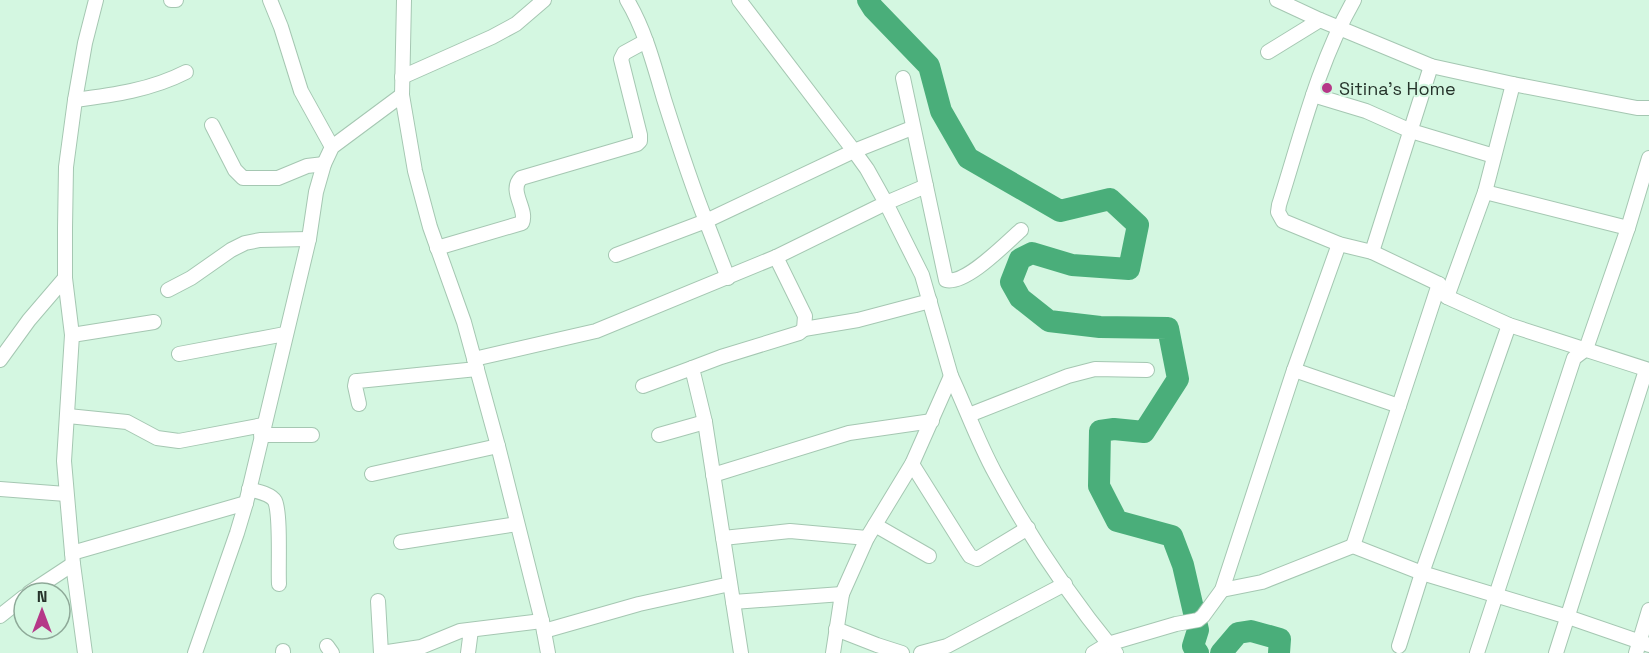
<svg xmlns="http://www.w3.org/2000/svg" width="1649" height="653" font-family="'Space Grotesk',sans-serif">
	<style>
		.lines { fill: none; stroke-linecap: round; stroke-linejoin: round }
		.river { stroke: #4aae7a; stroke-width: 22 }
		.minor-casing { stroke: #a5c7b2; stroke-width: 16 }
		.minor { stroke: #fff; stroke-width: 14 }
		.poi-dot { fill: #b53888; stroke: #d4f7e1; stroke-width: 2 }
		.labels { text-anchor: middle; dominant-baseline: central; stroke-width: 4.5; stroke-linejoin: round; paint-order: stroke }
		.poi-label { font-size: 18px; fill: #26332b; stroke: #d4f7e1; text-anchor: start }
	</style>
	<rect width="100%" height="100%" fill="#d4f7e1"/>
	<g class="lines">
		<g class="river">
			<path d="M868 0 873 8 929 66 941 111 968 158 1060 211 1110 199 1138 225 1129 269 1072 265 1032 253 1020 259 1011 282 1020 298 1049 321 1100 327 1168 328 1178 379 1144 432 1114 429 1100 431 1099 486 1117 521 1172 536 1183 565 1198 630 1193 646 1198 653"/>
			<path d="M1221 653 1238 633 1251 631 1280 639 1279 653"/>
		</g>
		<g class="minor-casing">
			<g id="minor">
				<path d="M171 0H176"/>
				<path d="M270 0 281 27 301 91 332 147"/>
				<path d="M404 0 402 95 415 171 430 227 464 322 498 446 542 621 548 653"/>
				<path d="M627 0C645 30 654 65 664 99 677 140 690 181 706 221L854 151 912 128"/>
				<path d="M1277 0 1320 20"/>
				<path d="M1354 0C1318 63 1301 136 1279 205L1278 212 1283 221 1339 244 1372 252 1439 284 1447 297 1509 325 1649 370"/>
				<path d="M1268 52 1320 20 1431 66 1513 84 1637 108H1649"/>
				<path d="M402 77 492 37 516 24 544 0"/>
				<path d="M903 78 946 280C966 285 1006 243 1021 230"/>
				<path d="M1313 95 1366 111 1411 131 1494 156"/>
				<path d="M75 100C113 95 151 90 186 72"/>
				<path d="M212 125 235 170 243 178H278L307 166 324 164"/>
				<path d="M926 186 886 203 922 275 951 376"/>
				<path d="M1485 192 1628 228"/>
				<path d="M437 248 522 223C528 209 508 191 521 178L637 144 640 141V135L621 59 624 53 646 41"/>
				<path d="M1372 252 1431 66"/>
				<path d="M616 255 706 221 728 278"/>
				<path d="M168 290 191 278 231 250 245 243 260 240 309 239"/>
				<path d="M1447 297 1485 192 1513 84"/>
				<path d="M804 329 858 320 930 301"/>
				<path d="M72 335 154 322"/>
				<path d="M179 354 285 334"/>
				<path d="M474 359 596 331 776 257 886 203 867 169 854 151 739 0"/>
				<path d="M0 360 29 320 65 278"/>
				<path d="M1294 370 1399 406"/>
				<path d="M643 386 692 368"/>
				<path d="M359 404 355 386 356 381H358L477 369"/>
				<path d="M969 415 1068 376 1095 369 1147 370"/>
				<path d="M68 416 127 422 157 438 179 441 263 425"/>
				<path d="M261 435H312"/>
				<path d="M659 435 705 422"/>
				<path d="M912 464 966 550 970 556 977 559 1028 528"/>
				<path d="M372 474 498 446"/>
				<path d="M713 475 849 433 932 421"/>
				<path d="M0 489 66 494"/>
				<path d="M249 489C256 491 271 494 275 501 281 515 278 566 279 584"/>
				<path d="M875 525 929 556"/>
				<path d="M723 538 790 531 867 538"/>
				<path d="M401 542 517 524"/>
				<path d="M1353 546 1439 284"/>
				<path d="M72 553 246 503"/>
				<path d="M1222 590 1262 582 1353 546 1422 573 1568 617 1649 645"/>
				<path d="M29 593 73 564"/>
				<path d="M842 594 867 538 912 464 951 376C966 408 978 442 995 473 1029 536 1070 597 1116 653"/>
				<path d="M378 601 381 653"/>
				<path d="M733 602 842 594 833 653"/>
				<path d="M0 616 24 597"/>
				<path d="M836 629 877 645 902 653"/>
				<path d="M544 631 639 604 730 584"/>
				<path d="M327 646 332 653"/>
				<path d="M1399 646 1422 573 1509 325"/>
				<path d="M85 653 73 564 64 461 72 335 65 278V228L66 167 75 100 85 43 96 0"/>
				<path d="M195 653 237 533 246 503 309 239 316 192 324 164 332 147 402 95"/>
				<path d="M283 653V651"/>
				<path d="M381 653 421 647 460 631 542 621"/>
				<path d="M468 653 471 630"/>
				<path d="M741 653 705 422 692 368 721 357 799 333 804 329 805 316 776 257"/>
				<path d="M921 653 947 646 1065 584"/>
				<path d="M1093 653 1108 644 1176 624 1198 620 1203 616 1222 590 1294 370 1339 244"/>
				<path d="M1477 653 1574 358 1586 349 1628 228 1649 158"/>
				<path d="M1556 653 1646 370"/>
				<path d="M1636 653 1649 610"/>
			</g>
		</g>
		<use href="#minor" class="minor"/>
	</g>
	<circle class="poi-dot" cx="1327" cy="88" r="6"/>
	<g class="labels">
		<g class="poi-label">
			<text x="1339" y="88">Sitina's Home</text>
		</g>
	</g>
	<g transform="translate(42 611)"><circle r="28" fill="#d4f7e1" stroke="#8ea998" stroke-width="1.5"/>
	<path d="M0-4.5L10 22L0 15L-10 22Z" fill="#b53888"/>
	<text y="-9" font-size="16" font-weight="bold" text-anchor="middle" fill="#26332b">N</text>
	</g>
</svg>
